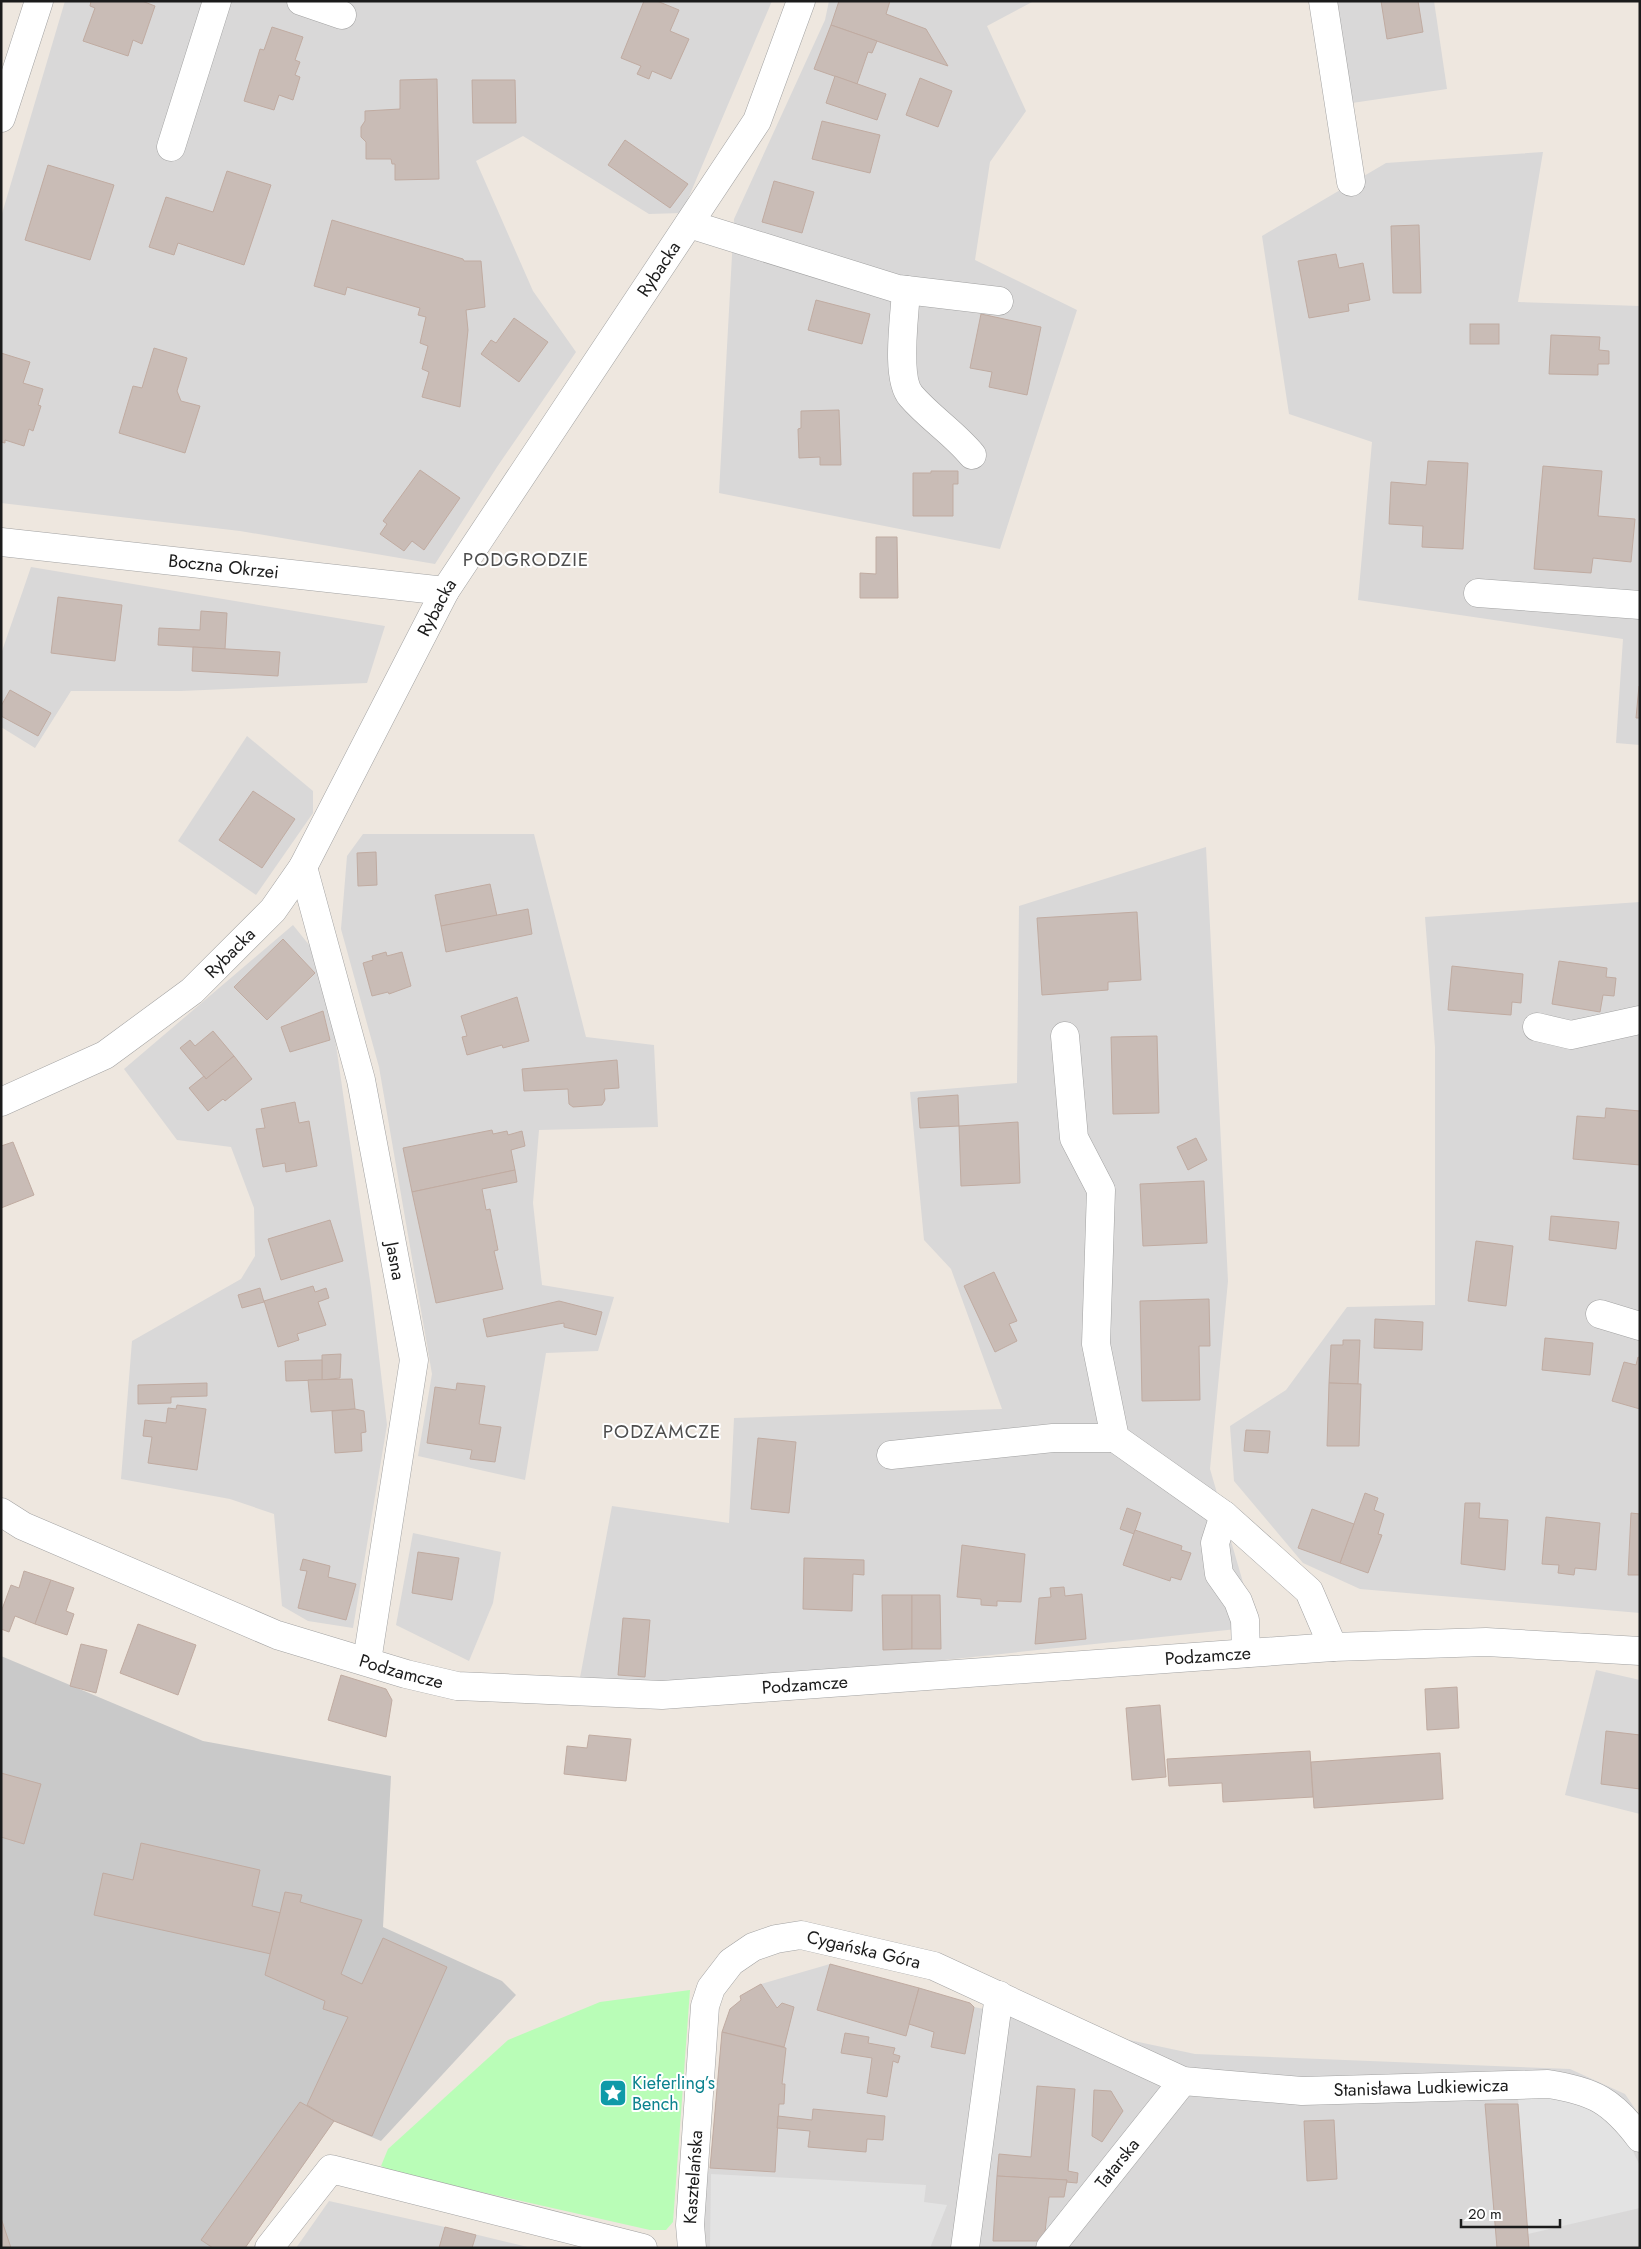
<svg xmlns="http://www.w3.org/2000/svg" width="1641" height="2249" font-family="Jost,sans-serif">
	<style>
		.residential { fill: #d9d8d8 }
		.religious { fill: #c9c9c9 }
		.park { fill: #b9fdb7 }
		.parking { fill: #e3e3e3 }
		.building { fill: #c9bcb6; stroke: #c0aba1 }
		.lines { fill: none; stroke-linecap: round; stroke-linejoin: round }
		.minor-casing { stroke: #a2a2a2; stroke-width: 29 }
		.minor { stroke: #fff; stroke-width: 28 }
		.labels { text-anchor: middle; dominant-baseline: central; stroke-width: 4; stroke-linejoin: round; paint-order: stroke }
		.street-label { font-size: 18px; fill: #1b1b1b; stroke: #fff }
		.culture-label { font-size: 18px; fill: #0d838f; stroke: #fff; text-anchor: start }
		.neighbourhood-label { font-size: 19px; letter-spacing: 1px; fill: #4e4e4e; stroke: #fff }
	</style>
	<rect width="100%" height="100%" fill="#eee7df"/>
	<g class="residential">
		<path d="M65 1H772L682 213 649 214 523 136 476 161 533 291 576 352 497 467 435 564 240 531 1 503V217Z"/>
		<path d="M829 1H1034L987 26 1026 111 990 162 975 260 1077 310 1000 549 719 493 734 219 825 20Z"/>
		<path d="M1337 1H1434L1447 89 1352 103Z"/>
		<path d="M1543 152 1518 302 1640 306V745L1616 743 1623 639 1358 600 1372 442 1289 414 1262 236 1386 163Z"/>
		<path d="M31 567 385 626 367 683 181 691H71L35 748 1 727V654Z"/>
		<path d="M247 736 313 791V813L256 895 178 841Z"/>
		<path d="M363 834H534L586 1037 654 1045 658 1127 539 1130 533 1203 542 1285 614 1297 598 1351 546 1353 525 1480 418 1456 432 1374 379 1067 341 929 347 856Z"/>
		<path d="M1206 847 1228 1281 1210 1469 1256 1627 745 1681 579 1683 612 1506 729 1523 734 1418 1002 1409 951 1269 924 1240 910 1092 1017 1083 1019 906Z"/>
		<path d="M1640 902V1613L1360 1589 1303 1563 1234 1481 1230 1426 1286 1390 1347 1307 1435 1305V1047L1425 917Z"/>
		<path d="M293 925 314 951 332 1017 371 1288 387 1425 353 1628 308 1621 282 1606 274 1514 230 1499 121 1479 132 1341 241 1279 255 1256 254 1208 231 1147 177 1140 124 1069Z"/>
		<path d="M413 1533 501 1552 493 1603 469 1661 396 1625Z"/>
		<path d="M1596 1670 1640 1680V1814L1565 1795Z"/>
		<path d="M830 1964 974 2007 1195 2054 1570 2069 1625 2094 1640 2116V2248H679L710 2167 722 2032 730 2009 761 1984Z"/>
		<path d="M329 2201 445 2227 532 2248H296Z"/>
	</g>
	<path class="religious" d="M1 1656 203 1741 391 1776 383 1927 502 1981 516 1995 381 2141 334 2121 245 2248H1Z"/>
	<path class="park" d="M690 1990 673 2222 666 2230H650L397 2173 381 2166 388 2149 508 2040 600 2002Z"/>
	<g class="parking">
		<path d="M1547 2096 1595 2109 1629 2143 1640 2166V2208L1528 2234 1518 2097Z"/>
		<path d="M711 2174 926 2185 924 2202 947 2205 930 2248H710Z"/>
	</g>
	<g class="building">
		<path d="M91 1H142L155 6 142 44 133 40 128 56 83 41 95 8 90 6Z"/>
		<path d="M644 1H657L679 10 670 31 689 39 671 79 652 71 649 79 637 74 641 66 621 58Z"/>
		<path d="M839 1H890L886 14 926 29 948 66 831 25Z"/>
		<path d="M1381 1H1418L1423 32 1387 39Z"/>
		<path d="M831 25 877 41 872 53 868 52 857 84 814 69Z"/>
		<path d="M272 27 303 37 295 60 300 62 295 75 300 77 293 100 279 95 274 110 244 101 260 49 264 50Z"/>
		<path d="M835 76 886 94 877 120 826 103Z"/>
		<path d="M920 78 952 91 938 127 906 115Z"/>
		<path d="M437 79 439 179 395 180V164H392L391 159H366V142L361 137V127L365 121V111L400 109V80Z"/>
		<path d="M472 80H515L516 123H473Z"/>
		<path d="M822 121 880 135 870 173 812 159Z"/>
		<path d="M625 140 688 184 670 208 608 165Z"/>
		<path d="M48 165 114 185 90 260 25 240Z"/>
		<path d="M227 171 271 185 244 265 178 243 174 255 149 247 166 197 213 212Z"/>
		<path d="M774 181 814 192 802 233 762 222Z"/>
		<path d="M332 220 463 259 464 261H481L485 307 466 310 468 330 460 407 422 397 429 372 422 369 428 346 420 343 426 317 418 315 420 308 347 287 345 295 314 286Z"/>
		<path d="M1419 225 1421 293H1393L1391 226Z"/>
		<path d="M1336 254 1339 268 1363 263 1370 300 1348 304 1349 311 1309 318 1298 261Z"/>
		<path d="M816 300 870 314 862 344 808 330Z"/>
		<path d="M981 314 1041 327 1027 395 989 387 992 372 970 368Z"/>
		<path d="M514 318 548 342 519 382 481 354 491 340 496 343Z"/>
		<rect x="1470" y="324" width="29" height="20"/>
		<path d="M1551 335 1600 337 1599 350 1609 351V364H1598V375L1549 374Z"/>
		<path d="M154 348 187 358 177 391 181 401 200 406 185 453 119 433 133 386 142 388Z"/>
		<path d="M1 353 30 362 23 383 43 389 38 405 41 406 33 431 29 429 24 446 5 440V443L1 442Z"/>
		<path d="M839 410 841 465H820V457L799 458 798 429 801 428V411Z"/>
		<path d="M1428 461 1468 463 1463 549 1422 547 1423 526 1389 524 1391 482 1426 485Z"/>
		<path d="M1543 466 1602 471 1598 516 1635 519 1631 562 1593 558 1591 573 1534 569Z"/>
		<path d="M420 470 460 498 424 550 412 541 404 551 380 534 387 524 383 521Z"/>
		<path d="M931 471H958V484H953V516H913V473H931Z"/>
		<path d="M876 537H897L898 598H860V573L876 574Z"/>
		<path d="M58 597 122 605 115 661 51 653Z"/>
		<path d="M201 611 227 613 225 649 158 645 159 628 200 630Z"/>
		<path d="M193 647 280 652 278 676 192 671Z"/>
		<path d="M1639 686H1640V718H1636Z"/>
		<path d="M10 690 51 713 38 736 1 716V706Z"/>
		<path d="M253 791 295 819 262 868 219 840Z"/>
		<path d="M376 852 377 885 358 886 357 853Z"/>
		<path d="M490 884 497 916 441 926 435 895Z"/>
		<path d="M528 909 532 934 446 952 441 926Z"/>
		<path d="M1137 912 1141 980 1108 982V990L1042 995 1037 918Z"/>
		<path d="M283 939 315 973 267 1020 234 987Z"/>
		<path d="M386 952 387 956 402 952 411 986 389 994 388 992 372 996 363 963 373 960 372 956Z"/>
		<path d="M1559 961 1607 968 1606 977 1616 978 1614 996 1603 995 1600 1012 1552 1004Z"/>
		<path d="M1452 966 1523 974 1521 1003 1512 1002 1511 1015 1448 1010Z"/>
		<path d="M517 997 529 1041 503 1048 502 1045 467 1055 462 1037 467 1036 461 1016Z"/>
		<path d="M323 1011 330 1040 290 1052 281 1027Z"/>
		<path d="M213 1031 234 1056 206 1079 180 1048 190 1040 195 1046Z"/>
		<path d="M1157 1036 1159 1113 1113 1114 1111 1037Z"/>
		<path d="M234 1056 252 1079 225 1101 223 1099 208 1111 189 1088 204 1076 206 1079Z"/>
		<path d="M617 1060 619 1088 604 1089 605 1100 602 1105 573 1107 569 1104 568 1089 524 1091 522 1069Z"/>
		<path d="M958 1095 959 1126 920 1128 918 1098Z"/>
		<path d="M295 1102 299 1123 309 1121 317 1166 286 1172 285 1163 263 1167 256 1129 265 1128 261 1109Z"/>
		<path d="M1606 1108 1640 1111V1165L1573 1159 1577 1116 1605 1118Z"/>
		<path d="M1018 1122 1020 1183 961 1186 959 1126Z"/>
		<path d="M492 1130 493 1134 507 1131 508 1135 522 1131 525 1146 511 1150 515 1170 412 1192 403 1148Z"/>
		<path d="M1196 1138 1207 1160 1188 1170 1177 1147Z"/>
		<path d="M13 1142 34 1195 1 1208V1146Z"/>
		<path d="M515 1170 517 1182 482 1189 486 1210 490 1209 498 1250 494 1251 503 1289 436 1303 412 1192Z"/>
		<path d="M1204 1181 1207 1243 1143 1246 1140 1184Z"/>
		<path d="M1551 1216 1619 1222 1616 1249 1549 1240Z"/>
		<path d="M330 1220 343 1261 281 1280 268 1239Z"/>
		<path d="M1476 1241 1513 1246 1506 1306 1468 1301Z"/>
		<path d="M994 1272 1017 1321 1009 1324 1017 1341 995 1352 964 1286Z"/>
		<path d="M313 1286 315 1292 326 1288 329 1298 318 1302 326 1325 297 1334 299 1340 278 1347 264 1301Z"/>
		<path d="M260 1288 264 1302 242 1308 238 1295Z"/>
		<path d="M1209 1299 1210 1346H1199L1200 1400 1142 1401 1140 1301Z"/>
		<path d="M559 1301 602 1312 596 1335 564 1327V1323L487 1337 483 1319Z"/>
		<path d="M1375 1319 1423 1322 1422 1350 1374 1348Z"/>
		<path d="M1545 1338 1593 1343 1590 1375 1542 1370Z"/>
		<path d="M1343 1340H1360L1358 1384 1329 1383 1331 1345H1343Z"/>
		<path d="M341 1354 340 1378 322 1380V1355Z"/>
		<path d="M1638 1357 1640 1358V1409L1612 1401 1624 1362 1636 1365Z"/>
		<path d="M322 1360V1380L286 1381 285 1361Z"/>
		<path d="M352 1379 355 1409 311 1412 308 1380Z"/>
		<path d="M207 1383V1396L171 1397V1403L138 1404V1385Z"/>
		<path d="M457 1383 485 1386 479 1424 501 1427 495 1462 470 1459 472 1450 427 1443 435 1387 456 1390Z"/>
		<path d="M1329 1383 1361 1384 1359 1446H1327Z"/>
		<path d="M177 1405 206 1409 197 1470 148 1463 152 1437 143 1436 145 1420 166 1423 168 1408 176 1409Z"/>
		<path d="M355 1409 364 1411 366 1432 361 1433 362 1451 335 1453 332 1411Z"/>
		<path d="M1246 1430 1270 1431 1268 1453 1244 1451Z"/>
		<path d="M758 1438 796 1442 789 1513 751 1509Z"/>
		<path d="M1365 1493 1378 1498 1374 1510 1384 1514 1378 1534 1382 1535 1368 1573 1340 1563Z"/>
		<path d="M1465 1503H1480L1479 1518 1508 1520 1505 1570 1461 1564Z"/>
		<path d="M1127 1508 1141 1513 1134 1534 1120 1529Z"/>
		<path d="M1312 1509 1354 1524 1340 1563 1298 1548Z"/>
		<path d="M1631 1513 1640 1514V1575H1628Z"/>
		<path d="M1546 1517 1600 1523 1596 1570 1575 1568 1574 1575 1558 1573 1559 1565 1542 1564Z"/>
		<path d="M1135 1530 1182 1546 1181 1550 1191 1553 1181 1580 1171 1577 1170 1581 1123 1565Z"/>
		<path d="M962 1545 1025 1554 1021 1602 997 1601V1606L981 1605V1599L957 1597Z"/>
		<path d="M418 1552 459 1558 452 1600 412 1593Z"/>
		<path d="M804 1558 864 1560V1575L853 1574 852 1611 803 1609Z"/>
		<path d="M303 1559 330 1566 328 1577 356 1584 346 1620 298 1608 307 1571 300 1570Z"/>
		<path d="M24 1571 51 1580 35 1624 15 1616 9 1632 1 1629V1612L11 1585 19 1588Z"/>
		<path d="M51 1580 74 1588 66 1611 74 1614 67 1635 35 1624Z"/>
		<path d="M1064 1587 1065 1596 1082 1594 1086 1639 1035 1644 1039 1598 1051 1597 1050 1588Z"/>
		<path d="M882 1595H912V1649L883 1650Z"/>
		<path d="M912 1595H940L941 1649H912Z"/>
		<path d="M623 1618 650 1620 645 1677 618 1675Z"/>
		<path d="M138 1624 196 1645 178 1695 120 1673Z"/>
		<path d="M81 1644 107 1650 96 1693 70 1686Z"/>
		<path d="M341 1675 386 1689 392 1700 386 1737 328 1720Z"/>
		<path d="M1457 1687 1459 1728 1427 1730 1425 1689Z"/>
		<path d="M1160 1705 1166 1777 1132 1780 1126 1708Z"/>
		<path d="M1606 1731 1640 1735V1789L1601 1784Z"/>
		<path d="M589 1735 631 1739 626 1781 564 1774 567 1746 587 1748Z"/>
		<path d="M1310 1751 1313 1797 1223 1802 1222 1783 1169 1786 1167 1759Z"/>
		<path d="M1440 1753 1443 1799 1314 1808 1311 1762Z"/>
		<path d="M1 1773 41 1784 24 1844 1 1837Z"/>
		<path d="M141 1843 260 1870 252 1906 281 1913 271 1954 94 1915 103 1873 133 1880Z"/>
		<path d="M285 1892 302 1895 300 1902 362 1920 341 1974 362 1984 383 1938 447 1967 372 2136 334 2121 307 2105 348 2017 323 2009 325 2001 265 1975Z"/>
		<path d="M830 1964 919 1988 906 2036 817 2010Z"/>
		<path d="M761 1984 777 2008 782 2003 794 2007 784 2047 722 2032 730 2009 741 2000 740 1996Z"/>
		<path d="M919 1988 970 2003 974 2007 965 2054 931 2047 934 2032 909 2024Z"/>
		<path d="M722 2032 786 2048 782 2084H785L784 2104H779L775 2172 710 2168Z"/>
		<path d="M845 2033 869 2037 868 2043 895 2048 893 2054 900 2056 898 2063 893 2061 887 2097 867 2093 872 2058 841 2053Z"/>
		<path d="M1037 2086 1075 2089 1068 2171 1078 2173 1077 2183 1066 2182 1067 2180 997 2176 999 2154 1031 2157Z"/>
		<path d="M1094 2090 1111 2091 1123 2111 1102 2142 1092 2136Z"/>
		<path d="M300 2102 334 2121 245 2248H213L201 2240Z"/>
		<path d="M1485 2104H1518L1529 2248H1497Z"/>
		<path d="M813 2109 885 2116 883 2140 867 2139 866 2152 808 2147 810 2131 777 2128 778 2116 812 2120Z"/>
		<path d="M1334 2120 1337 2179 1307 2181 1304 2121Z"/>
		<path d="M997 2176 1067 2180 1064 2197H1049L1044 2241H993Z"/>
		<path d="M1 2218 11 2248H1Z"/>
		<path d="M445 2227 476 2235 472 2248H439Z"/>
	</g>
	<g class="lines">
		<g class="minor-casing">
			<g id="minor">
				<path d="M301 1 342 15"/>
				<path d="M1323 1 1351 182"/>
				<path d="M1 118 39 1"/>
				<path d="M171 147 217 1"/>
				<path d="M689 224 898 289 999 301"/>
				<path d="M906 290C905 315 895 378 911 396 930 418 954 433 972 455"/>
				<path id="s1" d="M1 542 445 591"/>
				<path d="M1478 593 1640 605"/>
				<path id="s2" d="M303 867 361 1080 414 1360 367 1661"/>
				<path d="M1537 1027 1571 1035 1640 1020"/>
				<path d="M1065 1036 1074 1138 1101 1190 1096 1344 1115 1438 1224 1515 1309 1591 1333 1647"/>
				<path id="s3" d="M1 1102 105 1055 192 991 273 910 303 867 445 591 757 121 801 1"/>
				<path d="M1600 1314 1640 1326"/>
				<path d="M891 1455 1053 1438H1115"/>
				<path id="s4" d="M1 1512 23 1526 277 1635 406 1674 457 1686 662 1695 1333 1647 1486 1642 1640 1651"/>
				<path d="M1224 1515 1215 1543 1219 1574 1238 1601 1245 1620 1246 1653"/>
				<path d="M269 2248 331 2169 643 2248"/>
				<path id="s5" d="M692 2248 690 2225 705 2006 711 1988 731 1962 753 1947 776 1939 801 1935 934 1966 1183 2081 1302 2091 1548 2084C1594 2091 1612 2101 1640 2138"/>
				<path d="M965 2248 999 1995"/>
				<path id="s6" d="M1050 2248 1183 2081"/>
			</g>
		</g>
		<use href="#minor" class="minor"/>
	</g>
	<defs>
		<g id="sight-square" transform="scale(1.4375)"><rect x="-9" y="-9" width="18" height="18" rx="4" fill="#0f9aa8" stroke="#fff"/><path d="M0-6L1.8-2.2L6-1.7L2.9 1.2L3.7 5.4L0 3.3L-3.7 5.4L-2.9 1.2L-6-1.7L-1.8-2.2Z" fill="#fff"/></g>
	</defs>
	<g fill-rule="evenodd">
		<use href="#sight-square" x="613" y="2093"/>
	</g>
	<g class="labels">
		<g class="street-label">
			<text stroke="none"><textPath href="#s3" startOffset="1086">Rybacka</textPath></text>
			<text stroke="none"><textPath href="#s1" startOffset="224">Boczna Okrzei</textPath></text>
			<text stroke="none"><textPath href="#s3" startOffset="681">Rybacka</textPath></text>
			<text stroke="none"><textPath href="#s3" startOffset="276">Rybacka</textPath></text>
			<text stroke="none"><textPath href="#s2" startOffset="405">Jasna</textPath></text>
			<text stroke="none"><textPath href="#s4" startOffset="1242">Podzamcze</textPath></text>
			<text stroke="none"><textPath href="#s4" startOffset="432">Podzamcze</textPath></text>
			<text stroke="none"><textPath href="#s4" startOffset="838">Podzamcze</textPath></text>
			<text stroke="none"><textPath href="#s5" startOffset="435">Cygańska Góra</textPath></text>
			<text stroke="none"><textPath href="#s5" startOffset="1020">Stanisława Ludkiewicza</textPath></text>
			<text stroke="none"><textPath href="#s6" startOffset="108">Tatarska</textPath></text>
			<text stroke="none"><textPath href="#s5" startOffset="71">Kasztelańska</textPath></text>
		</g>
		<g class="culture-label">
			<text x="632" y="2083">Kieferling’s<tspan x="632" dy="21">Bench</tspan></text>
		</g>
		<g class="neighbourhood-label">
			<text x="526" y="559">PODGRODZIE</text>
			<text x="662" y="1431">PODZAMCZE</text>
		</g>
	</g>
	<rect width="1641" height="2249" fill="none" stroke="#1b1b1b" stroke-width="5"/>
	<path d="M1461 2219v8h99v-8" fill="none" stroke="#1b1b1b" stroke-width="2.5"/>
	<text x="1468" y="2219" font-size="15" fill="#1b1b1b" stroke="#ffffff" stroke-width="4" paint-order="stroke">20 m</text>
</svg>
